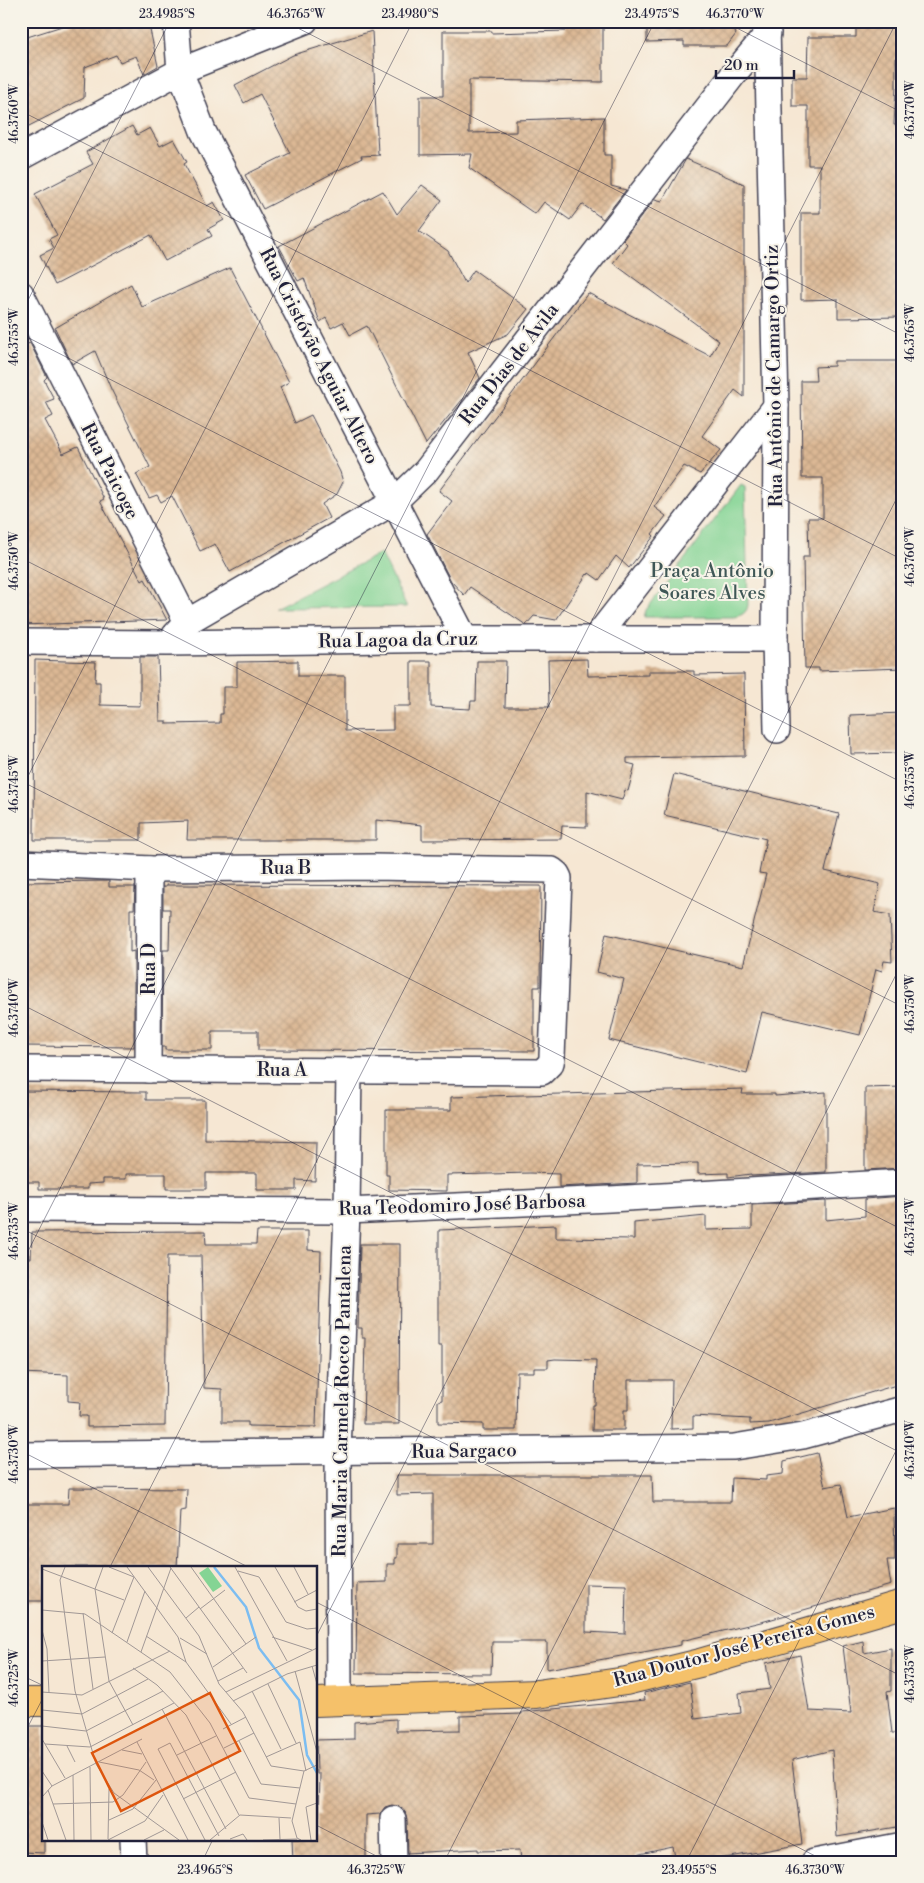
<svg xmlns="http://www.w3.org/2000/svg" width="924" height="1883" font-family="'Libre Bodoni',serif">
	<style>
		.green { fill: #84d494; stroke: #537b68 }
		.building { fill: url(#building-cross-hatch); fill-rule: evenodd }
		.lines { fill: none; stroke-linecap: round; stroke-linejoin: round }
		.minor-casing { stroke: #424052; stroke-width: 28 }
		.major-casing { stroke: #424052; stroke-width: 30 }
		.minor { stroke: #fff; stroke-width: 25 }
		.major { stroke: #f5c16b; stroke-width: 28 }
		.ticks { fill: none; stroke: #22223b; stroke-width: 1; stroke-opacity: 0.45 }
		.labels { text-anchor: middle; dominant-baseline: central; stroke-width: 4; stroke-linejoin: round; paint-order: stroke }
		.street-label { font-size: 19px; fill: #22223b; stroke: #f7f3e8 }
		.park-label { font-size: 19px; fill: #3f5756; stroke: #f7f3e8 }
		.inset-river { fill: none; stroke: #7cbdf1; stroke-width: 2.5 }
		.inset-road { fill: none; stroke: #a19896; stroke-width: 1 }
		.view { fill: #de560e; fill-opacity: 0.15; stroke: #de560e; stroke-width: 2.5 }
		.inset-edge { fill: none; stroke: #22223b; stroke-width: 2.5 }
		.neatline { fill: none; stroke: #22223b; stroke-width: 2 }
		.ticks-label { font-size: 12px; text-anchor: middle; fill: #22223b }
	</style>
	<defs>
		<pattern id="building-cross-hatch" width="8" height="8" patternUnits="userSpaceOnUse" patternTransform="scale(1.25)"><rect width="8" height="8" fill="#dcb894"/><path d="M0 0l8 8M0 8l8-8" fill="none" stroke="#bc9e80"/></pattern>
	</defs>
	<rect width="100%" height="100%" fill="#f7f3e8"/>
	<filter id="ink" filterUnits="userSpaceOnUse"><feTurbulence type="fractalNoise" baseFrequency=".02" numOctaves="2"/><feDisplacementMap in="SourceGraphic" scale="10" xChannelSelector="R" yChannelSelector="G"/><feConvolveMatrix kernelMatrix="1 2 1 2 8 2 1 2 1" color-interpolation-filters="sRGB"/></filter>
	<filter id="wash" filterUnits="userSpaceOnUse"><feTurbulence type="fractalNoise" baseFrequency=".0096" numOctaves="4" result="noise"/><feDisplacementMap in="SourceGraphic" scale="20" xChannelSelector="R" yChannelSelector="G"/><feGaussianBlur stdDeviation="1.12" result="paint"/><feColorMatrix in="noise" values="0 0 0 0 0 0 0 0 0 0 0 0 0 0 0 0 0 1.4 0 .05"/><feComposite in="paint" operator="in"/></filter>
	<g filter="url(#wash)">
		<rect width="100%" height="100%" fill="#f6e7d3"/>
		<g class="green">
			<path d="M741 485 745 487 748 605C747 613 741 616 733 617H644L646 610Z"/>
			<path d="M381 553 407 607 275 608Z"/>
		</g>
		<g id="blocks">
			<g class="building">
				<path d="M78 21H148L158 66 144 74 136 56 120 62 116 55 85 67 84 98 21 130V39Z"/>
				<path d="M564 21H603V82L469 80V133L516 132V120L604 117V155H611V186L626 190 603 219 582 204 570 220 544 202 535 214 469 168 472 154 420 155V96H443V31H492V33L565 31Z"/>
				<path d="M647 21H730L736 34 727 46H684V41L647 42Z"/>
				<path d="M887 22 903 26V58H896V88L894 125H903V317L838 318V299L801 300V213H820V165H808V106H792V77H807L808 37H856V23Z"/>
				<path d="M372 31 378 154 380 155 361 156 362 158 263 209 245 175 290 153 260 94 244 103 235 85 293 55Z"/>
				<path d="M132 126 137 135 150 128 160 146 174 139 187 162 184 164 207 206 214 202 224 220 208 229 212 236 165 261 151 235 55 285 40 255 54 248 49 239 57 235 35 194 93 164 86 152Z"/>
				<path d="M686 159 744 184V397L735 390 702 436 721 450 700 474 684 466 654 507 666 516 652 534 654 536 629 568 616 556 599 580 589 573 588 575 587 574 556 620 534 616 526 625 470 587 464 595 451 581 427 534 452 501 439 491 588 293 710 356 719 341 613 263 627 244 623 240 655 199 662 201Z"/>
				<path d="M422 185 442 200 419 231 448 251 465 283 474 270 528 309 508 334 468 352 480 378 426 444 367 326 350 335 343 322 331 328 326 318 320 322 304 278 298 281 279 246 383 191 397 214Z"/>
				<path d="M230 268 289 382 280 387 295 423 311 415 340 472 343 482 337 494 322 504 329 518 230 572 215 544 200 551 172 496 161 502 157 495 149 498 136 474 150 467 111 389 95 351 72 364 55 328 131 284 142 307Z"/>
				<path d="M21 338 25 345 30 343 47 377 44 380 54 399 46 402 53 416 45 420 63 454 78 447 104 499 100 501 142 581 145 579 167 620 21 625Z"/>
				<path d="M834 361H903V668L819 671V668H805L803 557H809L808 518H823V478H802L801 381H816L815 367 834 366Z"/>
				<path d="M140 657H158L160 721H166V724L220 723V714H223V687H237V662L298 661V676H345V731L393 730V706H411V661H431V707L470 709 471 701H476L477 661H506L505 707H549L548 660 587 659 588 676 649 675V671H694V675L744 674 745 756 627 758V763L635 765 628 791 625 790 622 800 587 791V827L562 826 561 839 422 840V825L376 820V840H187L188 821 141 823V840H34L35 660 96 662 95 682H100V705L140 706Z"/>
				<path d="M903 713V753L851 754 850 715Z"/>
				<path d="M674 774 839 814 825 871 880 884 874 912 890 915 892 962 884 961 882 971 876 969 860 1035 762 1012 747 1074 609 1040 624 979 597 972 606 934 743 966 766 874 759 873 766 839 664 815Z"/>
				<path d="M109 881V887H135L134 909H130V952L134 951V1047L21 1046V882Z"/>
				<path d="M166 885 541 886 540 987H534V1051L258 1050V1031H212V1050H165V1047H162L163 950H169L170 909H163V887H166Z"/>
				<path d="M903 1087V1168L865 1170V1088Z"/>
				<path d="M743 1089 742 1094H775V1096L826 1092V1172L751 1176V1174L728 1177V1173L698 1174V1163L637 1164V1183L559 1187V1174L530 1173 447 1175V1191L389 1190V1175H386V1110H451V1097Z"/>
				<path d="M21 1091 146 1092V1100H205V1140L316 1142 315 1181 296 1180V1190H257V1173H206V1189H166V1174H126V1179H103V1183L88 1184V1189H39V1182H21Z"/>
				<path d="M903 1196V1383L769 1423 750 1424V1419L693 1416V1428L671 1429 672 1380H628V1410H624V1430H592L593 1405H595L596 1360 555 1359 548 1360V1368H534V1372H517L516 1430H483V1424L438 1423V1401L442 1400V1346H438V1247H439V1230L556 1225V1238L634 1239V1223L706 1216V1230L752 1229V1205L826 1201V1220L865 1216V1199Z"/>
				<path d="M205 1231 206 1244H256L257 1231H308V1250L321 1251 316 1427 248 1426V1422H222V1389L204 1388 201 1256H167L165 1426 87 1427V1416H79L80 1402 68 1401V1375L21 1373V1332H28L30 1288H21V1258H31L32 1232Z"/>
				<path d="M360 1244H400L399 1424H363L365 1338H362V1328H358Z"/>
				<path d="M817 1453 825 1487 841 1484 848 1517 894 1508 895 1560H887L891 1585 765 1621 681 1641V1645L627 1655 547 1669V1642H492L491 1674 356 1673 357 1583 387 1582V1564H395V1558H397V1544H433V1494L397 1495V1475H652L653 1502H731L732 1478 766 1480V1476L783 1474 784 1461ZM586 1584 626 1585 625 1634 586 1632Z"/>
				<path d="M69 1488 187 1489 186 1510 180 1511 177 1567H44V1601H21V1504H68Z"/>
				<path d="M863 1641 864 1653 891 1648V1691L887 1692 892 1733H900L903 1781V1826L837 1837 832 1750 792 1760 802 1844 703 1862H676L673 1847 635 1855 636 1862H521L520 1850 478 1851V1849L408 1853 407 1819 405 1812 400 1807 392 1805 385 1807 380 1814 366 1815V1862H293L292 1839H316V1816H319L320 1774H317L316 1740 354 1739V1722L396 1719V1731L460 1730V1716L522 1714V1712L645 1700 644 1693 690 1682 695 1719 741 1713 739 1693 770 1689 766 1663 800 1655 809 1711 851 1713 843 1646Z"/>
				<path d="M21 1726H44V1853L21 1852Z"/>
			</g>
		</g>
	</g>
	<g filter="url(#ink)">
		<use href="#blocks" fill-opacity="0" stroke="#424052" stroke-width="1"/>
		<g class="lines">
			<g class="minor-casing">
				<g id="minor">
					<path d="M176 21 180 71 203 131 465 639"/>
					<path d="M767 26 776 406 775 639 777 730"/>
					<path d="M21 157 180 71 305 21"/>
					<path d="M21 294 187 622 175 635"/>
					<path d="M187 622 394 502 426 471 733 75 768 33"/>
					<path d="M595 639 776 406"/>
					<path d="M21 642 168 643 465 639H775"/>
					<path d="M21 863 152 869 372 867 552 870 557 874 559 878 552 1057 551 1063 542 1072 21 1069"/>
					<path d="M148 1070 149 869"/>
					<path d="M21 1209 347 1211 610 1199 903 1182"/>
					<path d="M21 1455 734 1447 803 1436 903 1409"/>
					<path d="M339 1701 338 1453 347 1211 349 1071"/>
					<path d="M393 1819 394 1862"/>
					<path d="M133 1839 134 1862"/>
					<path d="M814 1862 903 1845"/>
				</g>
			</g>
			<g class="major-casing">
				<g id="major">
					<path d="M21 1702H44"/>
					<path d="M316 1702 537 1694 626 1681 700 1663 903 1604"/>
				</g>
			</g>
			<use href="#minor" class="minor"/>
			<use href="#major" class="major"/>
		</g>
	</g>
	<path class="ticks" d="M284 21 903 336M723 21 903 113M21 111 903 560M21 314 170 21M21 334 903 783M21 558 903 1007M21 781 903 1230M21 790 413 21M21 1004 903 1454M21 1228 903 1677M21 1265 655 21M21 1451 248 1567M110 1567 897 21M316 1602 827 1862M316 1637 903 486M21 1675 44 1686M21 1740 44 1696M316 1825 388 1862M202 1862 213 1839M444 1862 903 961M686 1862 903 1437"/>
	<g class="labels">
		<g class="street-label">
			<text transform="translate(319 356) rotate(63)">Rua Cristóvão Aguiar Altero</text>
			<text transform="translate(509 364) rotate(-52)">Rua Dias de Ávila</text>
			<text transform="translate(774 376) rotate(-91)">Rua Antônio de Camargo Ortiz</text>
			<text transform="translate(110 471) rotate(63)">Rua Paicoge</text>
			<text transform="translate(398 640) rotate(-1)">Rua Lagoa da Cruz</text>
			<text x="286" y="868">Rua B</text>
			<text transform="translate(149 969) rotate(-90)">Rua D</text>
			<text x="282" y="1070">Rua A</text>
			<text transform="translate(462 1205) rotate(-2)">Rua Teodomiro José Barbosa</text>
			<text transform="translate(342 1401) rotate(-89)">Rua Maria Carmela Rocco Pantalena</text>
			<text transform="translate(464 1451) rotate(-1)">Rua Sargaco</text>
			<text transform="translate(744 1646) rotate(-15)">Rua Doutor José Pereira Gomes</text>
		</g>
		<g class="park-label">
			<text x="712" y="571">Praça Antônio<tspan x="712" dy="22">Soares Alves</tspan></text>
		</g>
	</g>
	<g transform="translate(42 1566)">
		<rect width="275" height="275" fill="#f6e7d3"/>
		<path d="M166 1 180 20 171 26 157 7Z" fill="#84d494"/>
		<path class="inset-river" d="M172 1 204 41 217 82 257 134 265 189 275 207"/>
		<path class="inset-road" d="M23 1 18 14 33 125 54 198 72 227 137 274M61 1 53 23 67 115 91 159M67 1 92 11 70 67M85 1 136 71 144 96 189 158M106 1 157 70 177 118 201 146 229 200 262 205 275 199M128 1 205 107M149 1 204 78M193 1 245 95M233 1 256 41 264 45 275 43M252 1 266 28M0 3 82 34M196 5 217 11 244 56 265 63 275 62M252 36 275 24M158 43 183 24M0 44 43 48 128 106 168 157 207 232 254 238 250 255 255 272 259 274M41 47 51 123M144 52 157 41M0 64 5 83 7 127M104 70 144 96M230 71 270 84M138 72 165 88M85 76 103 25M99 86 129 2M0 95 63 91M270 100 275 118M171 101 214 71M91 102 115 119 144 149 197 249M253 105 275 186M176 115 201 102M226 118 254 177M210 125 239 183M0 126 40 129 128 85M184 126 275 82M191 135 245 108 275 99M120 143 184 263M0 144 40 148 106 113M0 160 44 165 121 125M181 163 204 151M0 173 23 212M197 175 219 218 258 222M95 176 146 274M3 178 48 181 132 137M25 180 33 196M182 182 212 167M80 184 100 188M135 189 174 170M224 191 258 176 264 205M57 196 97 204 112 214M48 201 49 274M0 205 10 220M31 209 32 274M6 224 24 274M0 231 10 220 100 173M141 233 194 206M11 238 71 236 81 229 104 196M254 238 262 205M237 252 238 273M67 254 91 243 114 214M0 256 6 274M66 273 67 223M188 273 201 268 205 274M66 274 103 255 121 229M102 274 122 264M163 274 116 183 128 177 177 270M168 274 198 249 249 252M221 274 255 273M269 274 264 241 275 237"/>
		<path class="view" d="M168 127 198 185 79 245 50 187Z"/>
		<rect width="275" height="275" class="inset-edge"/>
	</g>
	<rect width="924" height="1883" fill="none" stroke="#f7f3e8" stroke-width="55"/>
	<path d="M716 70v8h78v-8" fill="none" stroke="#22223b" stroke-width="2.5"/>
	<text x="724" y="70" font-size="15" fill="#22223b" stroke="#f7f3e8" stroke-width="4" paint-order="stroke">20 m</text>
	<rect x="28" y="28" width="868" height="1828" class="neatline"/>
	<g class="ticks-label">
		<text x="167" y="18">23.4985°S</text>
		<text x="296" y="18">46.3765°W</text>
		<text x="410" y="18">23.4980°S</text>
		<text x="652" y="18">23.4975°S</text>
		<text x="735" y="18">46.3770°W</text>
		<text transform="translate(910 110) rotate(-90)" y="4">46.3770°W</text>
		<text transform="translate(14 114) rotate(-90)" y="4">46.3760°W</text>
		<text transform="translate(910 333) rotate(-90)" y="4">46.3765°W</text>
		<text transform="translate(14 337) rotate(-90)" y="4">46.3755°W</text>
		<text transform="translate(910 557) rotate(-90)" y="4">46.3760°W</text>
		<text transform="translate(14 561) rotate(-90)" y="4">46.3750°W</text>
		<text transform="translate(910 780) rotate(-90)" y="4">46.3755°W</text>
		<text transform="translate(14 784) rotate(-90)" y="4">46.3745°W</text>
		<text transform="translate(910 1004) rotate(-90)" y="4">46.3750°W</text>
		<text transform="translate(14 1008) rotate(-90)" y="4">46.3740°W</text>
		<text transform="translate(910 1227) rotate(-90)" y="4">46.3745°W</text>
		<text transform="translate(14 1231) rotate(-90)" y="4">46.3735°W</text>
		<text transform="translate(910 1450) rotate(-90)" y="4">46.3740°W</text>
		<text transform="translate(14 1454) rotate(-90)" y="4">46.3730°W</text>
		<text transform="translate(910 1674) rotate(-90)" y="4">46.3735°W</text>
		<text transform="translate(14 1678) rotate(-90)" y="4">46.3725°W</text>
		<text x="205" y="1874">23.4965°S</text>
		<text x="376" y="1874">46.3725°W</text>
		<text x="689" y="1874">23.4955°S</text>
		<text x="815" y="1874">46.3730°W</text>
	</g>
</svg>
